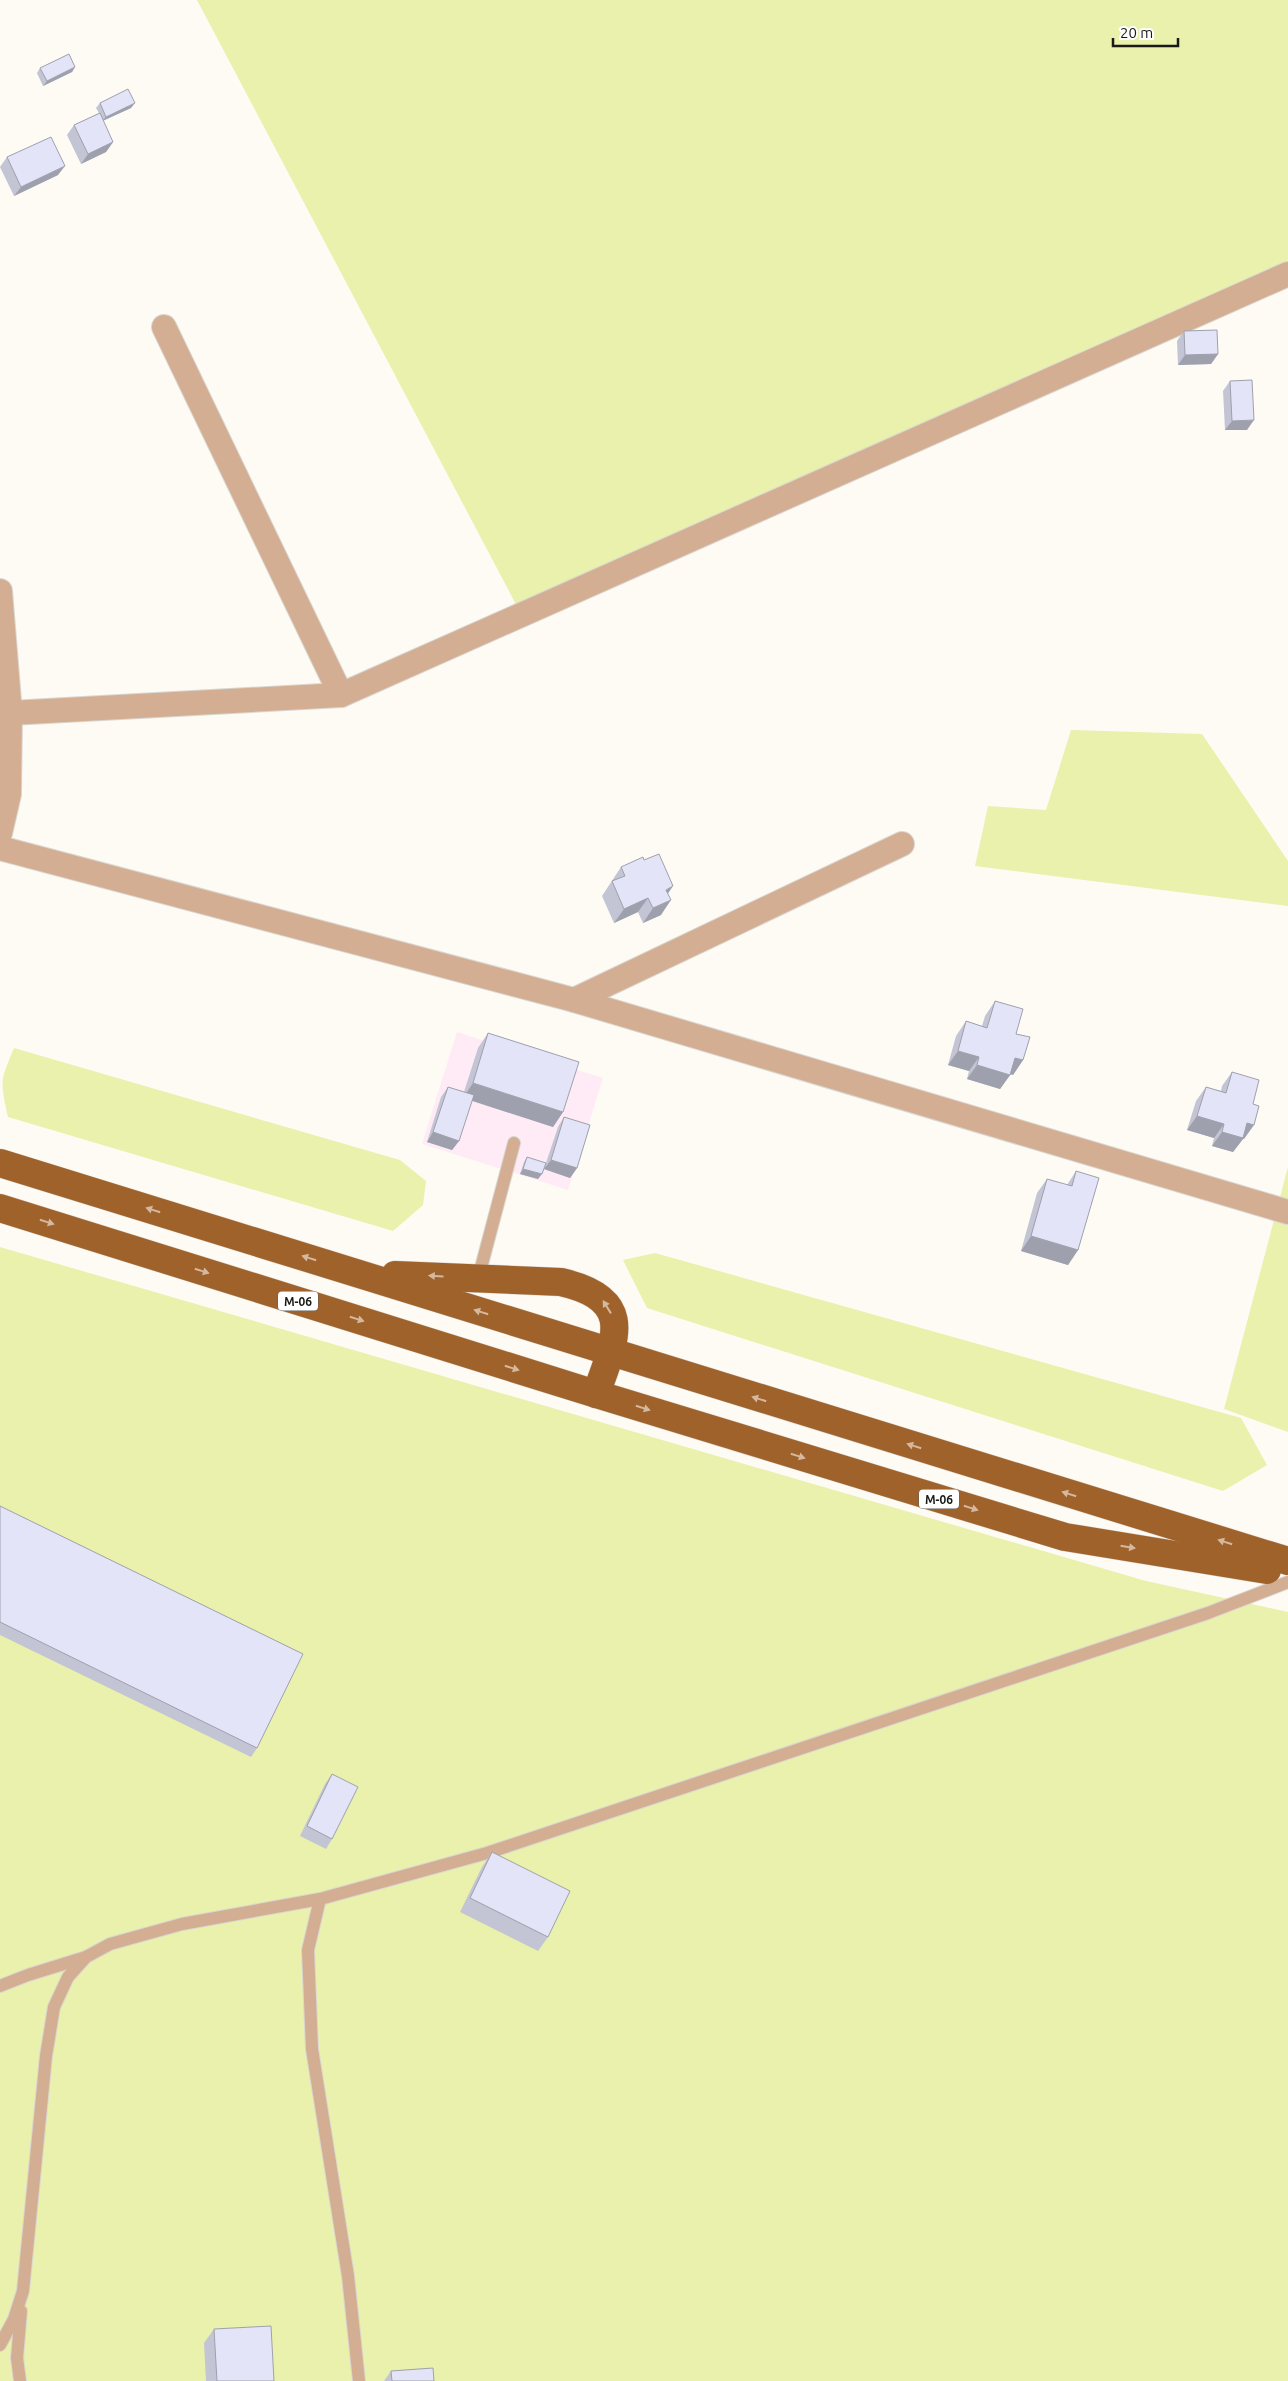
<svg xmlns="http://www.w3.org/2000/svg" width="1288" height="2381" font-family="Ubuntu,sans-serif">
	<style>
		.commercial { fill: #feebf5 }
		.green { fill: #e9f1ac }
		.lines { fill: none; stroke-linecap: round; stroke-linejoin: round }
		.service-casing { stroke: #d9d7d1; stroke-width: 14 }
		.minor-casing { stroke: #d9d7d1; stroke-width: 26 }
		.trunk-casing { stroke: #d9d7d1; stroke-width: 29 }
		.service { stroke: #d3ae92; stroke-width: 12 }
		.minor { stroke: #d3ae92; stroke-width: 24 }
		.trunk { stroke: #a0622b; stroke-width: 28 }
		.wall { fill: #c3c4d4 }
		.shaded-wall { fill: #9fa0ad }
		.building { fill: #e3e4f7; stroke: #9fa0ad }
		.oneway { fill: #d4b8a0 }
		.labels { text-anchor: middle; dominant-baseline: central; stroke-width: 5; stroke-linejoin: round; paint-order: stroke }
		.shield { fill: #fff; stroke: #5e5e5c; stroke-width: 1 }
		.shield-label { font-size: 12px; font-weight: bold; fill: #191916 }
	</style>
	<rect width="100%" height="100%" fill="#fefbf5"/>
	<path class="commercial" d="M457 1032 603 1078 568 1190 422 1144Z"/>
	<g class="green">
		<path d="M197 0H1288V268L519 610Z"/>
		<path d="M1071 730 1202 734 1288 861V906L975 866 988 806 1046 810Z"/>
		<path d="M14 1048 400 1160 426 1181 423 1205 393 1231 8 1117C0 1080 0 1082 14 1048Z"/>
		<path d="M1288 1167V1432L1224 1409Z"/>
		<path d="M0 1247 1146 1581 1288 1612V2381H0Z"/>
		<path d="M655 1253 1241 1418 1267 1465 1223 1491 647 1308 623 1260Z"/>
	</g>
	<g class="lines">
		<g class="service-casing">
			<g id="service">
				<path d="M478 1279 514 1143"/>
				<path d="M320 1899 308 1950 312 2049 348 2276 359 2381"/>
				<path d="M0 1986 28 1975 86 1957"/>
				<path d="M0 2345 14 2319 23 2291 46 2056 54 2007 68 1977 86 1957 110 1944 182 1924 320 1899 487 1853 1208 1613 1288 1582"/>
				<path d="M20 2381 17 2358 21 2311"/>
			</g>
		</g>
		<g class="minor-casing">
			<g id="minor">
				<path d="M164 327 341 695"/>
				<path d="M0 591 10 713 9 794 0 833"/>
				<path d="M10 713 341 695 1288 274"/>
				<path d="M0 848 574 1000 1288 1212"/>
				<path d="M574 1000 902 844"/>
			</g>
		</g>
		<g class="trunk-casing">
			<g id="trunk">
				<path d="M0 1163 1288 1561"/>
				<path d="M0 1208 596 1394 1065 1537 1267 1570"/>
				<path d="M395 1275 561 1282C636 1299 616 1338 596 1394"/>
			</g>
		</g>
		<use href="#service" class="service"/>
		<use href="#minor" class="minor"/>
		<use href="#trunk" class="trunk"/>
	</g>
	<g class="wall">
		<path d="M75 67 72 72 43 86 37 73 40 68Z"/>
		<path d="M100 103 131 108 103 121 113 142 106 152 81 164 67 135 74 125 99 113 96 108Z"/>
		<path d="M7 157 58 175 14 196 0 167Z"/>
		<path d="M1184 331 1218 354 1211 364 1178 365 1177 341Z"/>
		<path d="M1230 381 1247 430H1225L1223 391Z"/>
		<path d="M621 867 668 894 661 915 643 923 638 912 614 923 602 896Z"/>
		<path d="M995 1001 1016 1034 1023 1060 1013 1075 1011 1074 1000 1089 967 1079 969 1071 948 1065 956 1036 966 1021 982 1026 985 1016Z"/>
		<path d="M488 1033 563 1112 553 1127 472 1100 459 1141 452 1150 427 1142 441 1097 448 1087 464 1092 478 1048Z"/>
		<path d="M1232 1072 1253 1104 1244 1139H1243L1233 1152 1212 1146 1214 1138 1187 1130 1196 1101 1206 1087 1221 1091 1222 1086Z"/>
		<path d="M564 1117 577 1168 570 1178 544 1169 558 1127Z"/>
		<path d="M527 1157 538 1179 520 1174 524 1162Z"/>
		<path d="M1076 1171 1078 1250 1068 1265 1021 1251 1037 1193 1047 1179 1067 1185Z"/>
		<path d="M0 1506 257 1748 251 1757 0 1635Z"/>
		<path d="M332 1774V1839L326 1849 300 1836 325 1784Z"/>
		<path d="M492 1852 548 1937 538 1951 460 1912 482 1867Z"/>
		<path d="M214 2329 274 2381H206L204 2343Z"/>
		<path d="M391 2371 434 2381H384Z"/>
	</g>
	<g class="shaded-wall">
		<path d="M75 67 72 72 43 86 47 81Z"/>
		<path d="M135 103 131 108 102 121 106 117Z"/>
		<path d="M113 142 106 152 81 164 88 154Z"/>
		<path d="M65 166 58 175 14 196 21 187Z"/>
		<path d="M1218 354 1211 364 1178 365 1185 355Z"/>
		<path d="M1254 420 1247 430H1225L1232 421Z"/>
		<path d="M673 886 663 901 666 890Z"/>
		<path d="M648 898 638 912 614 923 624 909Z"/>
		<path d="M671 900 661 915 643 923 653 908Z"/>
		<path d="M958 1051 979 1057 969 1071 948 1065Z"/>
		<path d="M1015 1058 1023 1060 1013 1075 1005 1072Z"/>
		<path d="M977 1065 1010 1075 1000 1089 967 1079Z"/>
		<path d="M473 1083 563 1112 553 1127 463 1098Z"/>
		<path d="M1197 1116 1224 1124 1214 1138 1187 1130Z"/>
		<path d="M1247 1123 1254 1125 1244 1139H1243L1233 1152 1212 1146 1222 1132Z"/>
		<path d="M433 1132 459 1141 452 1150 427 1142Z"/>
		<path d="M551 1160 577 1168 570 1178 544 1169Z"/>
		<path d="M523 1169 542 1174 538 1179 520 1174Z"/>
		<path d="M1031 1236 1078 1250 1068 1265 1021 1251Z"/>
	</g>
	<g class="building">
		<path d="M69 54 75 67 47 81 40 68Z"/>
		<path d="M128 89 135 103 106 117 100 103Z"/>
		<path d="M100 113 113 142 88 154 74 125Z"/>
		<path d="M51 137 65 166 21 187 7 157Z"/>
		<path d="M1217 330 1218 354 1185 355 1184 331Z"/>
		<path d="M1252 380 1254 420 1232 421 1230 381Z"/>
		<path d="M659 854 673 886 666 890 671 900 653 908 648 898 624 909 612 881 625 876 621 867 643 857 644 860Z"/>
		<path d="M995 1001 1023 1009 1016 1034 1030 1037 1023 1060 1015 1058 1010 1075 977 1065 979 1057 958 1051 966 1021 987 1028Z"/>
		<path d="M488 1033 579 1062 563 1112 473 1083Z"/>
		<path d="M1232 1072 1259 1080 1253 1104 1259 1106 1254 1125 1247 1123 1243 1138 1222 1132 1224 1124 1197 1116 1206 1087 1226 1093Z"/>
		<path d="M448 1087 474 1095 459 1141 433 1132Z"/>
		<path d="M564 1117 590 1125 577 1168 551 1160Z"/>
		<path d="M527 1157 546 1163 542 1174 523 1169Z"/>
		<path d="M1076 1171 1099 1178 1078 1250 1031 1236 1047 1179 1072 1186Z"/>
		<path d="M0 1506 303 1654 257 1748 0 1622Z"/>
		<path d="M332 1774 358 1787 332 1839 307 1826Z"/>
		<path d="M492 1852 570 1891 548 1937 470 1898Z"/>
		<path d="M271 2326 274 2381H217L214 2329Z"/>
		<path d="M433 2368 434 2381H392L391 2371Z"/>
	</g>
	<defs><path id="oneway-solid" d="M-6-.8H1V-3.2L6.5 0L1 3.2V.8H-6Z" transform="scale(1.25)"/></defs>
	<g class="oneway">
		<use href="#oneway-solid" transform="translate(153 1210) rotate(-163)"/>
		<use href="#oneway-solid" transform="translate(47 1222) rotate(17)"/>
		<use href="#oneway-solid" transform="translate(309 1258) rotate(-163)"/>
		<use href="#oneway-solid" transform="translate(202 1271) rotate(17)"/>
		<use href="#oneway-solid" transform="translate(436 1276) rotate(-177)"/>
		<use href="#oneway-solid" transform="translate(607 1307) rotate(-122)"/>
		<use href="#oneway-solid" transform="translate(481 1312) rotate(-163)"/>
		<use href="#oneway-solid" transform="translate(357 1319) rotate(17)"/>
		<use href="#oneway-solid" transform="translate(512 1368) rotate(17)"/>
		<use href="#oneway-solid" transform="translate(759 1399) rotate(-163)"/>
		<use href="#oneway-solid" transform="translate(643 1408) rotate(17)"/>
		<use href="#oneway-solid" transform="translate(914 1446) rotate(-163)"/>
		<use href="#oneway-solid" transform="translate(798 1456) rotate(17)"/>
		<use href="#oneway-solid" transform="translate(1069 1494) rotate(-163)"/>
		<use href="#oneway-solid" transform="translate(971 1508) rotate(17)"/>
		<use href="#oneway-solid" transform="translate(1225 1542) rotate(-163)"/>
		<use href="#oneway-solid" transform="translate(1128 1547) rotate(9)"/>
	</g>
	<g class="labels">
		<g class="shield">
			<rect x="278" y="1291.5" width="40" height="19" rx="4"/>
			<rect x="919" y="1489.5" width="40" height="19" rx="4"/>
		</g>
		<g class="shield-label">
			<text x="298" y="1301">М-06</text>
			<text x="939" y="1499">М-06</text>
		</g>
	</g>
	<path d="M1113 38v8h65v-8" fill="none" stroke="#191916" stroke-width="2.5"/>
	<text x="1120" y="38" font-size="15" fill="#191916" stroke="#ffffff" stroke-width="4" paint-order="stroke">20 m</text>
</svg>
